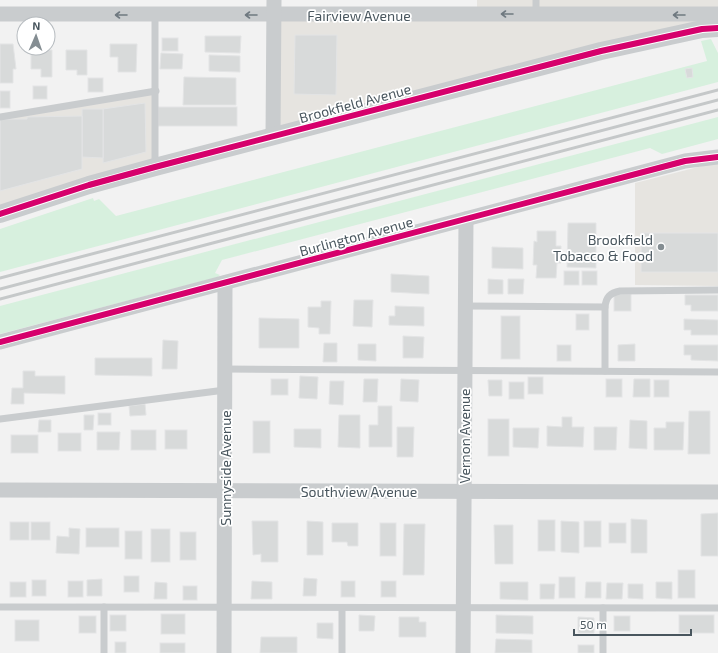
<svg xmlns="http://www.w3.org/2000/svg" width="718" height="653" font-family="'Exo 2',sans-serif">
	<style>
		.commercial { fill: #e6e4e0 }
		.green { fill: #d7f0de }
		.building { fill: #d8dada; stroke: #e3e4e5 }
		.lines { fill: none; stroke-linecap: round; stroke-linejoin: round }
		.service { stroke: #c9ccce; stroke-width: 7 }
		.minor { stroke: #c9ccce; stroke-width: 15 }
		.tertiary { stroke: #c9ccce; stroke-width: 18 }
		.rail { stroke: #c5c8c9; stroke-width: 3 }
		.cycleway-casing { stroke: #fff; stroke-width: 8 }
		.cycleway { stroke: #d6006c; stroke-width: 6 }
		.oneway { stroke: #6f7980 }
		.poi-dot { fill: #848d92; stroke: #fff; stroke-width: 1.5 }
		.labels { text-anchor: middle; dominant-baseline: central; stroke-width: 3.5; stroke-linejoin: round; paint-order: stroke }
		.street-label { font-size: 14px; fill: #49565e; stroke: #fff }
		.poi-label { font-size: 14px; fill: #49565e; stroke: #fff; text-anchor: end }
	</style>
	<rect width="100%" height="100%" fill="#f2f2f2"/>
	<g class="commercial">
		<path d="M477 0H718V20L277 138 279 13 477 11Z"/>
		<path d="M154 90V170L0 211V115Z"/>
		<path d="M718 162V286L635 285V183Z"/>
	</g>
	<g class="green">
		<path d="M711 39 718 53V82L0 272V229L93 198 94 201 99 199 116 216 707 61 701 41Z"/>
		<path d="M718 117V139L662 154 650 148 222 260 215 273 220 275 218 277 0 334V306Z"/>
	</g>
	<g class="building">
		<path d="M295 35H337L336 95 294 94Z"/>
		<path d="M205 36H241L240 53 205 52Z"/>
		<rect x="162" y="38" width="16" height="13"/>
		<path d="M0 44H13L16 69H13V83H0Z"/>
		<path d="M110 44H137L136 72H118V57H110Z"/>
		<path d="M31 50H52V77H41V69H31Z"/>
		<path d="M66 50H87V75H77V70H66Z"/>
		<path d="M161 53 183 54 182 69H160Z"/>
		<path d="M209 55 240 56V72L209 71Z"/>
		<path d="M692 68 693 77 687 78 685 69Z"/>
		<path d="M184 77 236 78V105H183Z"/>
		<rect x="88" y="78" width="15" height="14"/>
		<rect x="33" y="86" width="14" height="13"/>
		<rect x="0" y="91" width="10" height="17"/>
		<path d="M145 103 146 152 103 163V109Z"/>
		<rect x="158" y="107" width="79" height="19"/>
		<path d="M82 109H103V158L82 157Z"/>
		<path d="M82 116V169L0 191V119H27V117Z"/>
		<path d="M568 223H596V268L567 267Z"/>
		<path d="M537 231H556V246H561V263H557L556 278H536L537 265H533L534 241 537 242Z"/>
		<rect x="641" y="233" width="77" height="39"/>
		<path d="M492 247 523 248V269L492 268Z"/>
		<rect x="564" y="271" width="15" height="14"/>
		<rect x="582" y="271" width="15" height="14"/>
		<path d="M391 274 429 276V294L391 292Z"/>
		<path d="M488 279 503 280V294H488Z"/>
		<path d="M508 279H524L523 294H508Z"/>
		<rect x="614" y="294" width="17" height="17"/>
		<path d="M685 295H718V311H691V305H685Z"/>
		<path d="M354 300H373L372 327 353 326Z"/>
		<path d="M321 301H331L330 334H319V328L308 327V307H321Z"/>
		<path d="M395 306 424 307V326L389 325V316H395Z"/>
		<rect x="576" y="314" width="13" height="16"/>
		<rect x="501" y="316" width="19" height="43"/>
		<path d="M259 318 299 319V348H259Z"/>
		<path d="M684 319 718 320V335H691V330H684Z"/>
		<path d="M403 336 424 337 423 358H403Z"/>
		<path d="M163 340 178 341 177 369H162Z"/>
		<path d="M324 343H337V362H323Z"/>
		<path d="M358 344H376V361L358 360Z"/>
		<path d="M635 344V361H618V345Z"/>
		<rect x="557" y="345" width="14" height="16"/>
		<path d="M684 345H718V361L691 360V355H684Z"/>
		<path d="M95 358H152V376L95 375Z"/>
		<path d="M23 371H35V376H65V394L24 393V404H11L12 388H23Z"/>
		<path d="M300 376 318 377 317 399 299 398Z"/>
		<rect x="528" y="377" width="15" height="17"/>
		<rect x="271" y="379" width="17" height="16"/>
		<path d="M364 379H378L377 402H363Z"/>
		<path d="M401 379 419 380 418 402 400 401Z"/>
		<rect x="606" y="379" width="16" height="18"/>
		<path d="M634 379H650V397H633Z"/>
		<path d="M488 380H502V396H489Z"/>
		<rect x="654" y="380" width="15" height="17"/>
		<path d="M330 381H344L343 405 329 404Z"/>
		<rect x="509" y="382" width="15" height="17"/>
		<path d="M145 404 146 415 130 416 129 406Z"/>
		<path d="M378 406H392V447H369V425H378Z"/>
		<path d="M689 411H710V454H688Z"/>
		<rect x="98" y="413" width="13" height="12"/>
		<path d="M84 415H94L93 430H84Z"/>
		<path d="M339 415H360V448L338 447Z"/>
		<path d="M562 417H572V427H584L583 447 547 446V426L562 427Z"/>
		<rect x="488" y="419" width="21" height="37"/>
		<path d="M39 420H51V432H38Z"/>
		<path d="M630 420 647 421V449L629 448Z"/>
		<rect x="253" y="421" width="17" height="32"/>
		<path d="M666 422H684L683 450H654V428H666Z"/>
		<path d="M397 427H414L413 457H397Z"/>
		<path d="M594 427H617L616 450H594Z"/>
		<path d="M513 428H539L538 448 513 447Z"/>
		<path d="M294 429H321V448L294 447Z"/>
		<rect x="131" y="430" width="25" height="20"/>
		<rect x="165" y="430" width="22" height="19"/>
		<path d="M97 432H120L119 450H97Z"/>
		<rect x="58" y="433" width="23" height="18"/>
		<rect x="11" y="435" width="27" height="18"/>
		<path d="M718 513V556H701V514Z"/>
		<path d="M631 519 647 520V553H631Z"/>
		<rect x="538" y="520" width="17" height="31"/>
		<path d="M252 521H278V562H261V554L253 555Z"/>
		<path d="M307 521 323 522V555H307Z"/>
		<path d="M561 521 579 522V553L561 552Z"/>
		<rect x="584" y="521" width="17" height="26"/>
		<rect x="10" y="522" width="19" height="18"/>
		<rect x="31" y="522" width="19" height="18"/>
		<path d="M332 523H358V546H348L347 542H332Z"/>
		<rect x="380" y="523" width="16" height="33"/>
		<rect x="609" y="523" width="17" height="20"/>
		<path d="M404 524H425L424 575H403Z"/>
		<path d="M494 525H513V564H495Z"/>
		<path d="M69 528 80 529 79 554 56 553 57 536 69 537Z"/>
		<rect x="86" y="528" width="33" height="19"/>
		<rect x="151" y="529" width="19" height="33"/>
		<rect x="125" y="531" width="17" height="28"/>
		<rect x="180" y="532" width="16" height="28"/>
		<rect x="678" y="570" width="17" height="28"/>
		<rect x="124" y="576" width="15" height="16"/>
		<rect x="559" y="577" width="16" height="21"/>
		<path d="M304 578 317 579 316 596H303Z"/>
		<path d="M102 579V596H87V580Z"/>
		<rect x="32" y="580" width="14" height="16"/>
		<rect x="68" y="581" width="15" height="16"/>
		<path d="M252 581 272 582V599H251Z"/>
		<rect x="341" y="581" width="14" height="16"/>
		<rect x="381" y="581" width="15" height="16"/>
		<rect x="10" y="582" width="16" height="15"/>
		<path d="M155 582 167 583V599H154Z"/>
		<path d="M500 582H528V600L500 599Z"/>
		<path d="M586 582H601V598H585Z"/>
		<path d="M656 582H672V599L656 598Z"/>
		<path d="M607 583H623L622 599H606Z"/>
		<path d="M540 584H555L554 599H540Z"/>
		<path d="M628 584H643V599L628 598Z"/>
		<rect x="183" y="586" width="14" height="14"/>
		<rect x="161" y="614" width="24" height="20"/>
		<rect x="110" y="615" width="16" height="16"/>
		<path d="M359 615 375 616 374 631H359Z"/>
		<path d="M496 615 533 616V634L496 633Z"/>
		<rect x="679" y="615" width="35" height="18"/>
		<rect x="79" y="616" width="17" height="17"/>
		<rect x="614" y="616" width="16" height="15"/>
		<path d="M399 617H419V622H426V637H399Z"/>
		<path d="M578 617 594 618V633H578Z"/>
		<rect x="15" y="620" width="24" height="21"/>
		<path d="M317 623H333V639L317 638Z"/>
		<path d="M261 637H297V653H260Z"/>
		<path d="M496 639 532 640V653H495Z"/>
		<rect x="115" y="642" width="11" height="11"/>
		<rect x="160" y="643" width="25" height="10"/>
		<rect x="578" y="645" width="16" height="8"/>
	</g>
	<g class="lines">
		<g class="service">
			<path d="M536 14V0"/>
			<path d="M0 117 156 91"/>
			<path d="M155 167V15"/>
			<path d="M465 306 605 307"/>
			<path d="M225 369 718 372"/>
			<path d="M605 371V307C606 297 610 293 620 291L718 290"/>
			<path d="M0 419 225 390"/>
			<path d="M0 607 718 608"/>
			<path d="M104 653V607"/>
			<path d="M342 653V608"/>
			<path d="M603 653V608"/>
		</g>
		<g class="minor">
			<path d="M0 14H718"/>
			<path d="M273 137 274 0"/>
			<path d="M0 342 685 161 718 157"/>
			<path d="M0 490 718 492"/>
			<path d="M224 653 225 283"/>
			<path d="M463 653 466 219"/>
		</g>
		<path class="tertiary" d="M0 214 89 185 155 167 601 51 702 29 718 28"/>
		<g class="rail">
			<path d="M0 278 718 90"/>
			<path d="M0 289 718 100"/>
			<path d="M0 299 718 110"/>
		</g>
		<g class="cycleway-casing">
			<g id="cycleway">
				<path d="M0 214 89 185 155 167 601 51 702 29 718 28"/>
				<path d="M0 342 685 161 718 157"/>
			</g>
		</g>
		<use href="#cycleway" class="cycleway"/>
	</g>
	<defs><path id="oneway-shaft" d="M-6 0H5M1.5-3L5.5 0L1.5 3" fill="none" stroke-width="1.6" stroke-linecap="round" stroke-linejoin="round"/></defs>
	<g class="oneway">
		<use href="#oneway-shaft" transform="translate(507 14) rotate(180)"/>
		<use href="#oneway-shaft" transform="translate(121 15) rotate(-180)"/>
		<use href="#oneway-shaft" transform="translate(251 15) rotate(-180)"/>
		<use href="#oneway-shaft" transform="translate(679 15) rotate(-180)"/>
	</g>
	<circle class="poi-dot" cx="661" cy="247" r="4"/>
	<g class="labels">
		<g class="street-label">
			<text x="359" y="15">Fairview Avenue</text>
			<text transform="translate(355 103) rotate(-15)">Brookfield Avenue</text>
			<text transform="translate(356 236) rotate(-15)">Burlington Avenue</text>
			<text transform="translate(464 436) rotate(-90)">Vernon Avenue</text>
			<text transform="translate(225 468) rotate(-90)">Sunnyside Avenue</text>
			<text x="359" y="491">Southview Avenue</text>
		</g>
		<g class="poi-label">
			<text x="653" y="239">Brookfield<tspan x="653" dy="16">Tobacco &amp; Food</tspan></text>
		</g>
	</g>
	<g transform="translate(36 36) rotate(2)"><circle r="19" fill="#ffffff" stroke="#b6bbbf"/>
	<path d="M0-3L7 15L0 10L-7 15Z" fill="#848d92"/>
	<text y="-6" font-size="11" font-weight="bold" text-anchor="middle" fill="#49565e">N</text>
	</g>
	<path d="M574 629v6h117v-6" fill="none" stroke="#49565e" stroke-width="2"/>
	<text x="580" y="629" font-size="12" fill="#49565e" stroke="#ffffff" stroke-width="3" paint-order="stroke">50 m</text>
</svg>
